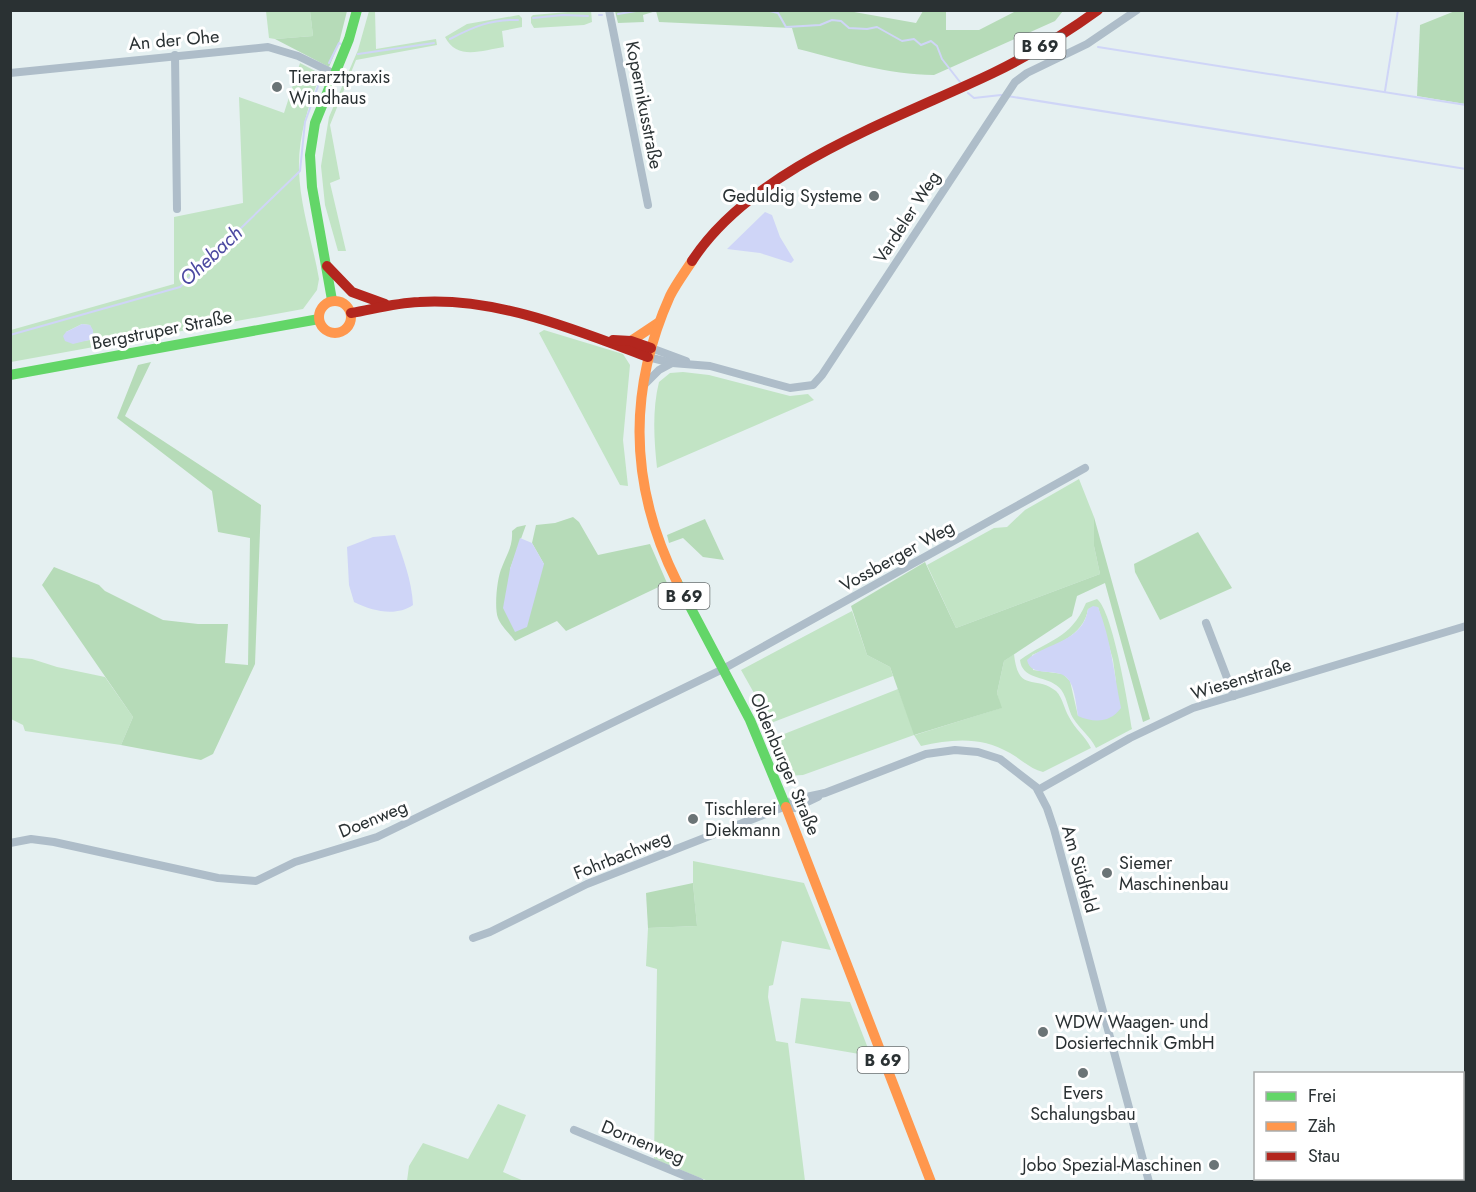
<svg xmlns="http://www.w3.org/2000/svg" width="1476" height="1192" font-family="Jost,sans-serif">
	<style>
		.green { fill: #c2e4c5; fill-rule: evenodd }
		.forest { fill: #b6dbb8 }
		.water { fill: #cfd5f7 }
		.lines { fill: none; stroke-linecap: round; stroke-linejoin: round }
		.stream { stroke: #cfd5f7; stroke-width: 2 }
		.street { stroke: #aebdc9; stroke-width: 8 }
		.fast { stroke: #63d668; stroke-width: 10 }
		.slow { stroke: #ff974d; stroke-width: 10 }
		.jam { stroke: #b3261e; stroke-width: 10 }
		.poi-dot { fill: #6b7476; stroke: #fff; stroke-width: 2 }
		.labels { text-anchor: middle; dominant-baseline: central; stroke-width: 6; stroke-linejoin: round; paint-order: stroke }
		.shield { fill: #fff; stroke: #6a6f70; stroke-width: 1.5 }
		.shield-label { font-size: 16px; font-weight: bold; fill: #2a3133 }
		.street-label { font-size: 18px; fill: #2a3133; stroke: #fff }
		.poi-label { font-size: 18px; fill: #2a3133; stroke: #fff; text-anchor: start }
		.water-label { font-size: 20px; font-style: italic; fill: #4c49a1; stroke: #fff }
	</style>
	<rect width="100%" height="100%" fill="#e5f0f1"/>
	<g class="green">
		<path d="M591 10 592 22 584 25 534 28 531 23V17L533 15Z"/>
		<path d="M266 11H310L313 36 275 39 269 38Z"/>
		<path d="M369 11H375L376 49 436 39 437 45 356 60 330 125 340 179 330 183 346 251H338L325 205 321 166 329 117 358 50Z"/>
		<path d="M519 15 522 18V27L502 31 504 47C483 50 457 61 445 37L467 24Z"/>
		<path d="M300 63 319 73 320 76C308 106 298 138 299 170 300 207 313 244 319 279L317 290 303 309 11 362V330L174 284V217L243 203 239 97 284 113ZM82 324 90 325 94 335 90 340 76 342 66 332Z"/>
		<path d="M544 330 623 354 630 365 623 440 628 486 620 485 539 333Z"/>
		<path d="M683 372 709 375 790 396 808 394 814 400 657 468C654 440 652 410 659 382L670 373Z"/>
		<path d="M1079 479 1094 517V546L1100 574 956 628 927 565 994 528 1007 527 1025 510Z"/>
		<path d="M1097 599C1113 612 1128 704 1132 729L1096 748C1090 736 1080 729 1073 718 1067 708 1067 692 1056 685 1044 676 1022 679 1020 660 1049 639 1070 640 1086 603ZM1098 607 1113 660 1116 682 1078 716 1070 681 1063 674 1033 670 1032 655C1054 646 1084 636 1088 609Z"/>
		<path d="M852 611 867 655 890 667 893 676 771 723 741 670Z"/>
		<path d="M1014 654C1018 694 1036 674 1056 691 1063 698 1064 709 1069 717 1075 729 1085 736 1091 748L1043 772C1030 769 1021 759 1010 753 981 736 952 739 921 746L914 735 803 775 787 776 774 738 898 689 915 735 1001 708 997 693 1004 661Z"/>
		<path d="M11 657 32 659 57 667 105 677 133 717 121 745 25 731 23 725 11 719Z"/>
		<path d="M693 861 804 883 831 950 782 941 773 985 769 986 768 997 776 1041 788 1043 805 1181H708L654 1159 657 969 646 966 648 928 697 926 693 883Z"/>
		<path d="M801 998 850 1002 871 1056 795 1043Z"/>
		<path d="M498 1104 526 1115 503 1172 524 1181H407L409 1166 423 1143 468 1159Z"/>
	</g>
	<g class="forest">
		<path d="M843 10 916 23 923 11H946V30H979L1016 11H1063L1055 21 934 75C889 75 842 60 798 49L792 28 659 22 656 11 643 15 644 22 618 23 615 11Z"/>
		<path d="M310 11H347L339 43 329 67 275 39 313 36Z"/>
		<path d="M1455 11H1465V104L1417 96 1420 25Z"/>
		<path d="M151 362 125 416 261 505 255 664 213 754 201 760 121 745 133 717 42 585 54 567 99 585 105 591 163 620 198 624H228L225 663 248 665 250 538 218 532 212 491 117 418 138 365Z"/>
		<path d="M573 517 579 522 598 555 650 544 667 583 566 631 557 621 515 641C510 634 501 626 498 618 494 608 497 577 502 567 507 554 513 546 512 531L517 527 526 525 510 569 544 564 532 543 536 525 555 523Z"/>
		<path d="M1094 517 1150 719 1143 722 1105 583 1077 596 1072 616 1004 661 997 693 1002 708 914 735 890 667 867 655 851 606 925 562 956 628 1100 574 1094 546Z"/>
		<path d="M705 519 724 560 703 557 683 538 669 543 667 535Z"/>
		<path d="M1198 532 1232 588 1160 620 1135 572 1134 564Z"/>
		<path d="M693 883 697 926 648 928 646 893Z"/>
	</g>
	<g class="water">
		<path d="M765 212 772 215 780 237 794 260 791 263 760 253 727 249Z"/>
		<path d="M82 324 90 325 93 330V339L73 344 65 341 63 336 66 332Z"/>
		<path d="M395 535C403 558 412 581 413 605 396 617 372 611 354 602L349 585 347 547 373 537Z"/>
		<path d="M520 538 532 543 544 564 527 627 515 632 503 608 510 569Z"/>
		<path d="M1093 606 1098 607C1111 639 1114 674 1121 708 1110 723 1094 723 1078 716 1076 705 1075 687 1068 679 1058 666 1031 679 1027 660 1046 642 1083 643 1088 609Z"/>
	</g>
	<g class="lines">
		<g class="stream">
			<path d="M766 10 778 13 786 27 820 25 832 20 841 21 849 28 867 29 877 27 902 41 914 39 921 45 931 41 937 46 942 59 960 82"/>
			<path d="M618 14 642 10"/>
			<path d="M599 15H602"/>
			<path d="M533 18 563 15 588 16"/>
			<path d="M450 39C473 27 491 19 518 20"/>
			<path d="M1098 47 1466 105"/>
			<path d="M358 54 434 43"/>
			<path d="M329 63 339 43 341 44"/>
			<path d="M1385 91 1398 10"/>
			<path d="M968 93 974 98 1001 95 1466 169"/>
			<path d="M10 335 180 287 300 171 305 122 321 78"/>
		</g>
		<g class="street">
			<path d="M609 10 648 205"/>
			<path d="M175 55 177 209"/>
			<path d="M10 73 268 47 298 56 335 74"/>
			<path d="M651 348 686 361"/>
			<path d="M648 357 672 363 710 366 790 388 813 385 822 375 1015 82 1027 73 1087 44 1137 10"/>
			<path d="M644 385 659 370 672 363"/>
			<path d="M1206 623 1234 696"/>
			<path d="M1038 790 1130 738 1193 708 1466 626"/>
			<path d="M786 806 795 808 818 797"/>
			<path d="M10 843 31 839 54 842 218 878 256 881 295 862 377 837 723 669 1085 468"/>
			<path d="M473 938 490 932 587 884 786 806 792 800 825 793 926 754 955 750 978 752 1000 759 1036 787 1047 808 1054 829 1149 1182"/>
			<path d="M574 1130 700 1182"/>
		</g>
		<g class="fast">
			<path d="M332 300 312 187 310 155 315 123 349 39 357 10"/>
			<path d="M10 375 319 319"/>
			<path d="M677 582 750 720 786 807"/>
		</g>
		<g class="slow">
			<circle cx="335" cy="317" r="16"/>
			<path d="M631 341 658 323"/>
			<path d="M677 582C630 488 627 392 670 296 676 284 685 272 692 261"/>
			<path d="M786 807 931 1182"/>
		</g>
		<g class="jam">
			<path d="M692 261C753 167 895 120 993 73 1030 55 1065 34 1098 10"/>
			<path d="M327 266 352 292 385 304"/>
			<path d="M351 313C374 309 395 303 419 302 497 297 576 330 648 357"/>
			<path d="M613 340 631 341 651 348"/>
		</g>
	</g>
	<g class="poi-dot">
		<circle cx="277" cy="87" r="6"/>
		<circle cx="874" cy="196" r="6"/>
		<circle cx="693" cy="819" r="6"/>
		<circle cx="1107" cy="873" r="6"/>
		<circle cx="1043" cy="1032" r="6"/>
		<circle cx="1083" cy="1073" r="6"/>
		<circle cx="1214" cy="1165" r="6"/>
	</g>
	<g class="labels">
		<g class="shield">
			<rect x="1014.5" y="33" width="51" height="26" rx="4.5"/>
			<rect x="658.5" y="583" width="51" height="26" rx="4.5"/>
			<rect x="857.5" y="1047" width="51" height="26" rx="4.5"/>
		</g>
		<g class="shield-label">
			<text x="1040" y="46">B 69</text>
			<text x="684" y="596">B 69</text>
			<text x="883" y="1060">B 69</text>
		</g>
		<g class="street-label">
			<text transform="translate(174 40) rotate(-5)">An der Ohe</text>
			<text transform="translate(644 105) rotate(79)">Kopernikusstraße</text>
			<text transform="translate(907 217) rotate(-57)">Vardeler Weg</text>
			<text transform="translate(162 330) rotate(-11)">Bergstruper Straße</text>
			<text transform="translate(897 556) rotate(-29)">Vossberger Weg</text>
			<text transform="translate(1241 679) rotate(-17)">Wiesenstraße</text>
			<text transform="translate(785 764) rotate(67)">Oldenburger Straße</text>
			<text transform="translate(373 819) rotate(-22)">Doenweg</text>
			<text transform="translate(622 855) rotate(-22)">Fohrbachweg</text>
			<text transform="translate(1080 869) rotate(74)">Am Südfeld</text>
			<text transform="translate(643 1142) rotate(22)">Dornenweg</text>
		</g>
		<g class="poi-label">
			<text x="289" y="77">Tierarztpraxis<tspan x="289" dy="21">Windhaus</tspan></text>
			<text x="862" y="196" text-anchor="end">Geduldig Systeme</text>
			<text x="705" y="809">Tischlerei<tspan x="705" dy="21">Diekmann</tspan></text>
			<text x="1119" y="863">Siemer<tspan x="1119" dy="21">Maschinenbau</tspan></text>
			<text x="1055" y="1022">WDW Waagen- und<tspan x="1055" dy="21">Dosiertechnik GmbH</tspan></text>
			<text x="1083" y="1093" text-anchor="middle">Evers<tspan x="1083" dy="21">Schalungsbau</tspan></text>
			<text x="1202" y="1165" text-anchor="end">Jobo Spezial-Maschinen</text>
		</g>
		<g class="water-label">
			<text transform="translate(211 256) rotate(-43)">Ohebach</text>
		</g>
	</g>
	<rect width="1476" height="1192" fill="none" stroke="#2a3133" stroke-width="24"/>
	<rect x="1254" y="1072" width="210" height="108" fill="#ffffff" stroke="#aaadad" stroke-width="1.5"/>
	<rect x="1266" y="1092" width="30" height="9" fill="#63d668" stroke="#aaadad" stroke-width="1.5"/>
	<text x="1308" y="1102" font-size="18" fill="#2a3133">Frei</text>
	<rect x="1266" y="1122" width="30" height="9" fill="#ff974d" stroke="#aaadad" stroke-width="1.5"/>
	<text x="1308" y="1132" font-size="18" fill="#2a3133">Zäh</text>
	<rect x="1266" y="1152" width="30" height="9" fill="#b3261e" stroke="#aaadad" stroke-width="1.5"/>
	<text x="1308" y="1162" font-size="18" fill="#2a3133">Stau</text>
</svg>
